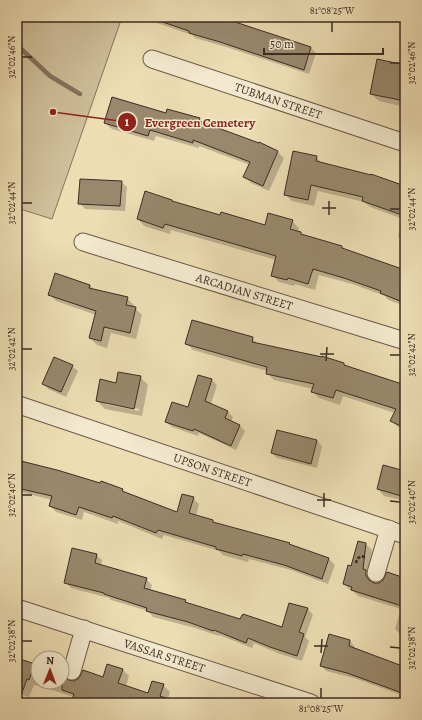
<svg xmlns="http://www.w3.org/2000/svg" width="422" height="720" font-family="Alegreya,serif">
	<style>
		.green { fill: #cfbf9a; stroke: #86765e }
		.shadow { fill: #0003; fill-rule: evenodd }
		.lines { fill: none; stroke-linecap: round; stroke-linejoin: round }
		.stream { stroke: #83725c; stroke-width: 4.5 }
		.building { fill: #99886d; stroke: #3d2c22 }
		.minor-casing { stroke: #695846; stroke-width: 19 }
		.path { stroke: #3d2c22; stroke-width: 2.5; stroke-dasharray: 3 2; stroke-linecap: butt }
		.minor { stroke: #f3e9ce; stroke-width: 17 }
		.ticks { fill: none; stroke: #3d2c22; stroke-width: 1.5 }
		.labels { text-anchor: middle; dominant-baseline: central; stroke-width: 3; stroke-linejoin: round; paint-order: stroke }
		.street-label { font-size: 12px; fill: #3d2c22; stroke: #f3e9ce }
		.leader { fill: none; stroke: #8f2418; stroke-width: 1.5 }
		.callout-dot { fill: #8f2418; stroke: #f3e9ce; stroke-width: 1.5 }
		.mark-label { font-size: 12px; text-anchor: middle; font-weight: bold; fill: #fff }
		.callout-label { font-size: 13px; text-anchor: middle; font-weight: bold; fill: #8f2418; stroke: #f3e9ce; stroke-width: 3; stroke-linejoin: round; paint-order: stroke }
		.neatline { fill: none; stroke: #3d2c22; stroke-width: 1.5 }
		.ticks-label { font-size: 10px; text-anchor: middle; fill: #3d2c22 }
	</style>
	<rect width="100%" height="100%" fill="#edddb3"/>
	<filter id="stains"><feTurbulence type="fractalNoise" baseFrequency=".005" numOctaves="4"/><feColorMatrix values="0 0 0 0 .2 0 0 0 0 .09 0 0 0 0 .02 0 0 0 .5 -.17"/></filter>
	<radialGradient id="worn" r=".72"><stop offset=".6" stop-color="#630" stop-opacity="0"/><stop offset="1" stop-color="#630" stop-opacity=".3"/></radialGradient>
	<path class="green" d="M17 17H122L52 219 17 208Z"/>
	<g class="shadow">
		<path d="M145 17H217L311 48 316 53 309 74 226 47 195 38 192 35 148 20Z"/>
		<path d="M405 66V107L379 101 371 94Z"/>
		<path d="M166 114 199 119 204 123 259 144 278 152 284 158 269 191 251 183 245 177 250 165 199 146V148L156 136 154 141 112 129 105 123Z"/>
		<path d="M316 157 323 164 405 187V243L398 236 403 219 370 207 364 202 318 191 314 206 292 201 285 194Z"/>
		<path d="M121 182 127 187 125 211 85 209 80 203Z"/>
		<path d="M174 203 221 216 266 226 292 221 299 228 298 232 301 233 304 236 342 247 345 251 400 269 405 256V306L388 300 385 296 352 284 319 275 315 290 295 284 294 286 279 282 272 275 276 260 171 230 170 234 144 226 138 219Z"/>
		<path d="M56 274 90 285 94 290 127 298 134 305V307L142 315 136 339 111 333 107 348 97 345 90 338 96 315 56 301 49 294Z"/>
		<path d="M252 338 258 344 344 364 347 367 405 386V430L398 427 392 421 395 413 343 396 340 405 319 398 312 391 313 389 274 380 267 373V371L193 350 186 343Z"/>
		<path d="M72 366 78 371 66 397 48 389 43 383Z"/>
		<path d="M140 377 148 385 142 416 105 409 97 401 117 384ZM105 402 139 409V411L105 404Z"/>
		<path d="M212 380 217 385 211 404 228 412 233 417 231 422 240 426 245 431 236 450 199 433 198 436 172 427 166 422 188 408Z"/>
		<path d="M317 441 322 446 317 468 277 458 272 453Z"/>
		<path d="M405 455V501L384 496 378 489 401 471Z"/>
		<path d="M17 461 122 490 125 493 177 514 193 498 199 504 196 516 213 521 215 524 289 543 291 546 329 559 335 565 328 584 291 570 249 559 248 562 223 555 219 551 164 535 162 539 118 521V524L84 512 82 520 56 512 50 506 52 500 17 491Z"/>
		<path d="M17 536 21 540 17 556Z"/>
		<path d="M358 542 366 544 372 550 368 573 372 577V583L378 584 405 579V636L401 635 395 629 401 609 358 596 353 591 350 590 344 584 352 567Z"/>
		<path d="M96 555 102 560 101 566 146 579 152 585 150 591 185 601 188 604 241 621 283 628 308 609 313 615 305 637 309 641 302 661 277 653 254 643 252 648 219 635V636L195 628 153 617 148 611 111 600 109 598 71 588 65 582Z"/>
		<path d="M329 635 350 641 355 647 354 650 405 668V702L403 700 404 696 354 678 326 671 321 665Z"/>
		<path d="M17 659 38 666V682H62V669L69 676V682L104 678 122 669 129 676 126 686 149 694 163 685 170 692 167 702 169 703H72L74 697 36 685V686L34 685 29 697 17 693Z"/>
	</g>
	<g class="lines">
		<path class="stream" d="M17 45 50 76 80 94"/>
	</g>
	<g class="building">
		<path d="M155 17H220L311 47 304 70 220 42 189 33V31L154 19Z"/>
		<path d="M377 59 405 65V101L370 94Z"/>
		<path d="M112 97 166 113 167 109 200 118 199 121 259 143V142L278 151 263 186 243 177 250 162 193 140V143L150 130 148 136 104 123Z"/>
		<path d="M293 151 317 156 316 161 371 175V174L405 186V216L362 201 363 197 311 185 308 200 284 195Z"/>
		<path d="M80 179 122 181 120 206 78 204Z"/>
		<path d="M145 191 172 200V201L220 215 221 212 265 225 268 213 293 220 290 229 301 232V234L342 246V248L405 270V303L380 293 381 291 344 278 313 269 308 284 288 278 287 280 271 276 276 256 165 224 163 228 137 219Z"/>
		<path d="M55 273 90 285 89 288 128 297 126 305 136 307 130 333 104 327 101 341 89 338 96 311 48 295Z"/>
		<path d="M192 320 253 337 252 342 322 357V356L344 363V365L405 385V428L390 421 396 409 336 390 333 398 311 392 314 384 266 374 267 367 185 344Z"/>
		<path d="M54 357 73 365 61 392 42 384Z"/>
		<path d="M118 372 141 376 134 409 96 401 100 379 116 383Z"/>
		<path d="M198 375 212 379 205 401 228 411 225 418 240 425 231 446 194 429 193 431 165 422 172 402 188 407Z"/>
		<path d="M277 430 317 440 311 464 271 453Z"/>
		<path d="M17 460 57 470 100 483 101 481 123 489 122 491 177 512 182 494 194 497 189 513 213 520V522L290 543 289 544 329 558 322 579 284 565 243 554 242 556 216 549V547L158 530 156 533 113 516 112 518 79 507 76 515 49 506 52 496 17 488Z"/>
		<path d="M383 465 405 471V497L377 489Z"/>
		<path d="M358 541 366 543 363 569 366 570V576L369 580 374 583H379L383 580 387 572 405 578V607L351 590 352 587 343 584 348 565 351 566Z"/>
		<path d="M72 548 97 554 95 563 147 578 144 588 186 600 185 602 240 619 242 615H243V614L282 627 289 603 308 608 299 632 304 634 297 656 270 647 248 638 246 643 214 630 213 631 188 622 146 611 147 608 104 594V593L64 583Z"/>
		<path d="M329 634 350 640 349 646 405 667V694L347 673 320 666Z"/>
		<path d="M17 658 35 664 29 680 27 679 19 701H17Z"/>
		<path d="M107 664 123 669 118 683 148 693 152 681 164 684 160 696 172 700V703H71L74 694 62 690V668V674L65 678 69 680 74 681 79 678 83 670 103 677Z"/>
	</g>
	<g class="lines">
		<g class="minor-casing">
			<g id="minor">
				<path id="s1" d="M152 59 405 143"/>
				<path id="s2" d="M83 242 405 341"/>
				<path id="s3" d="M19 405 405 535"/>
				<path d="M376 573 389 529"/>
				<path id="s4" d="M17 608 311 703"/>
				<path d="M72 671 84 629"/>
			</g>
		</g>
		<path class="path" d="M356 563 357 559 361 556 365 557"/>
		<use href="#minor" class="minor"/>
	</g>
	<path class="ticks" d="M332 32V22M22 57H32M390 63H400M22 203H32M322 208H336M390 209H400M329 215V201M22 349H32M320 354H334M390 355H400M326 361 327 347M22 495H32M317 500H331M390 501 400 502M324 507V493M22 641H32M314 646H328M390 647 400 648M321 653 322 639M321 698V688"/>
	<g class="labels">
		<g class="street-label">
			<text stroke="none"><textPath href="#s1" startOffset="133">TUBMAN STREET</textPath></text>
			<text stroke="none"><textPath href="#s2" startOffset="169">ARCADIAN STREET</textPath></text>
			<text stroke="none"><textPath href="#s3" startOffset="204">UPSON STREET</textPath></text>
			<text stroke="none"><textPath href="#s4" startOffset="155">VASSAR STREET</textPath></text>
		</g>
	</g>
	<path class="leader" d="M53 112L127 122"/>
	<g class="callout-dot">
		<circle cx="53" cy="112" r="4"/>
		<circle cx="127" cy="122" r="10"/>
	</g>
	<g class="mark-label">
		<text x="127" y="126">1</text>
	</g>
	<g class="callout-label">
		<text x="200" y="127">Evergreen Cemetery</text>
	</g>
	<rect width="422" height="720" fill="none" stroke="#edddb3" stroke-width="44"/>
	<g transform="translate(50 670) rotate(1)"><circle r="19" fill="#f3e9ce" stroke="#aa9d89"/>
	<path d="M0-3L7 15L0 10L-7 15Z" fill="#8f2418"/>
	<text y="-6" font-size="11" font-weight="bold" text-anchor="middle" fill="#3d2c22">N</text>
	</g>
	<path d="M264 48v6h119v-6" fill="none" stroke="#3d2c22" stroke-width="2"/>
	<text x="270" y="48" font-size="12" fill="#3d2c22" stroke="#f3e9ce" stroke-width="3" paint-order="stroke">50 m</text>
	<rect x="22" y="22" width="378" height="676" class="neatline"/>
	<g class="ticks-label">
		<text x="332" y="14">81°08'25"W</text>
		<text transform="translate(11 57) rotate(-90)" y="4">32°02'46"N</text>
		<text transform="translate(411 63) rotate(-90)" y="4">32°02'46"N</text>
		<text transform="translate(11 203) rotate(-90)" y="4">32°02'44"N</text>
		<text transform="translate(411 209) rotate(-90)" y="4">32°02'44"N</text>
		<text transform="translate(11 349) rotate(-90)" y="4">32°02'42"N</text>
		<text transform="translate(411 355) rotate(-90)" y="4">32°02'42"N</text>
		<text transform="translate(11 495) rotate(-90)" y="4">32°02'40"N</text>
		<text transform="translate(411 502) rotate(-90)" y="4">32°02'40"N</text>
		<text transform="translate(11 641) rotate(-90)" y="4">32°02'38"N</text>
		<text transform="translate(411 648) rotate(-90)" y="4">32°02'38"N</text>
		<text x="321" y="712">81°08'25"W</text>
	</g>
	<rect width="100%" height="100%" filter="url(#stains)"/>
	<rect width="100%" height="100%" fill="url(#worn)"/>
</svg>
